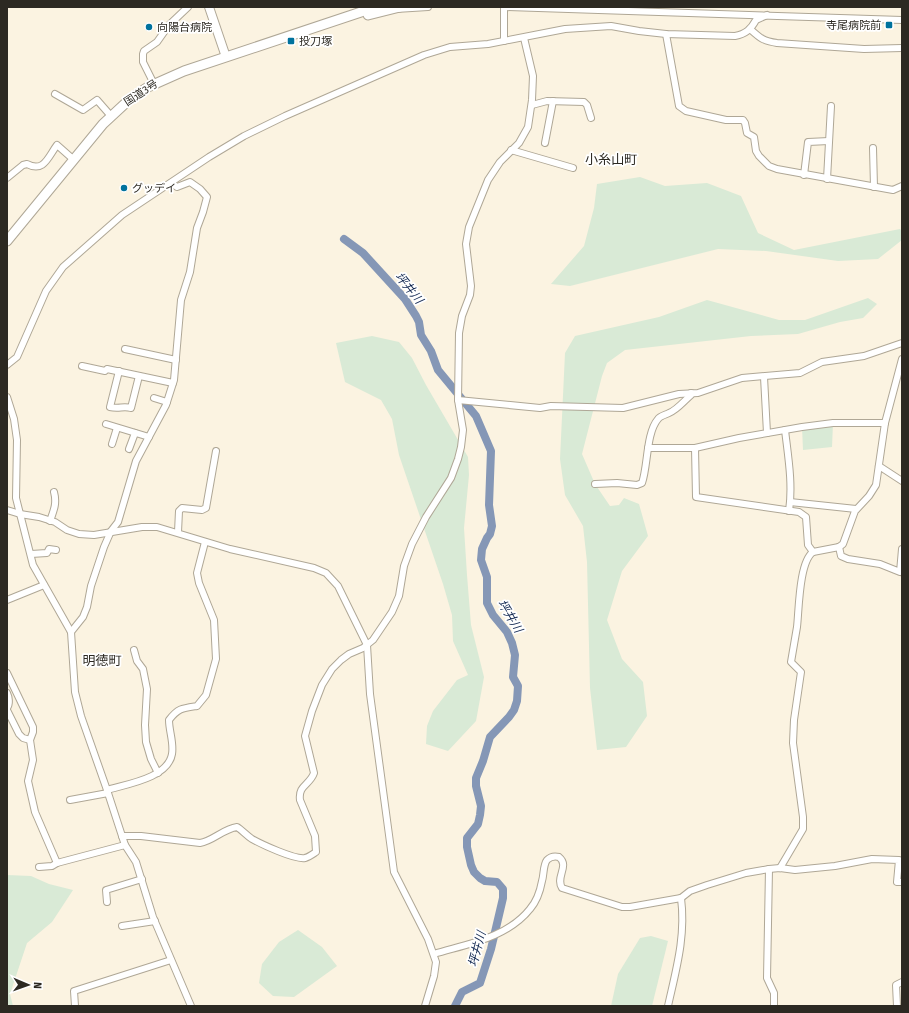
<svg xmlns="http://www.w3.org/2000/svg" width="909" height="1013" font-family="'Fira Sans Condensed','Noto Sans JP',sans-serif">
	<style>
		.green { fill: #d9ead6 }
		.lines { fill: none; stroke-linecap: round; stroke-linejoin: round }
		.river { stroke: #8597b6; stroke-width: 8 }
		.minor-casing { stroke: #afa796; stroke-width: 8 }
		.major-casing { stroke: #afa796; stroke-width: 10 }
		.highway-casing { stroke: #afa796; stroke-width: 11 }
		.minor { stroke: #fff; stroke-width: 6 }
		.major { stroke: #fff; stroke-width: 8 }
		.highway { stroke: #fff; stroke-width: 9 }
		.poi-dot { fill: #00729d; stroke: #fff; stroke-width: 1.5 }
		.labels { text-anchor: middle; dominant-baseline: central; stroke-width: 3.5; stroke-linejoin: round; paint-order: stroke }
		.poi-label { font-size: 11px; fill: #2c2922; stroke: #fff; text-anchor: start }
		.street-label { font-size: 11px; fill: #2c2922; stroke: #fff }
		.water-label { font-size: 12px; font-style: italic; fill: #122851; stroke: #fff }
		.quarter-label { font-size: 13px; fill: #2c2922; stroke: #fff }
	</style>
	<rect width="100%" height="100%" fill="#fbf3e1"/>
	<g class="green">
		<path d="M640 177 665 186 707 183 741 196 758 233 794 250 900 229 902 232V240L878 259 838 261 766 251 718 249 570 286 551 284 584 246 594 208 597 184Z"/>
		<path d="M868 298 877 304 863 318 840 322 798 334 751 336 625 350 607 363 602 376 582 454 595 484 610 506 619 505 624 498 639 504 648 536 622 571 607 620 622 659 643 682 647 716 626 747 597 750 590 688 587 562 583 526 565 495 560 459 565 353 575 336 659 317 707 300 779 320H805Z"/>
		<path d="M372 336 399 342 412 358 426 385 468 457 469 475 464 528 467 575 471 625 484 677 476 721 448 751 426 744 427 726 433 711 457 680 468 675 453 641 452 615 443 584 399 455 392 419 381 400 345 382 336 343Z"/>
		<path d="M833 423 832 447 803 450 802 427Z"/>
		<path d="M7 875 31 876 49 884 73 890 52 922 27 943 10 994 13 1006H7Z"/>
		<path d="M298 930 322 947 337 966 294 997 273 996 259 983 262 964 279 942Z"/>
		<path d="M651 936 668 941 652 1006H611L618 974 640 938Z"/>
	</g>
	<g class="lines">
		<path class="river" d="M344 239 363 253 405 299 416 316 419 322 421 335 431 351 438 370 476 416 491 451 489 505 492 526 490 534 487 538 482 549 481 560 487 577V603L493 615 507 632 512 643 515 655 513 677 518 686 517 701 514 710 509 717 490 737 483 761 476 778V786L481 806 480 815 478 824 467 838V847L471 865 474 872 480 878 485 881 497 882 503 889V898L491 949 480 983 462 992 455 1006"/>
		<g class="minor-casing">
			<g id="minor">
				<path d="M504 7V41"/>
				<path d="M505 7 902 20"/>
				<path d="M396 9 428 7"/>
				<path d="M750 29C760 38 763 41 777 43L864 49 902 48"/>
				<path d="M666 34 679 106 686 111 726 120H743L745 123 747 133 754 137 756 151 759 156 769 166 777 169 893 190 902 186"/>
				<path d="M154 84 143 62V54L144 51 157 42 169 25 188 7"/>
				<path d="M55 94 83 110 97 100 111 116"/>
				<path d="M532 105 547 101 584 102 587 105 591 118"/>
				<path d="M545 143 553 101"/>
				<path d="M873 148 874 187"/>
				<path d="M511 150 573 168"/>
				<path d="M804 175 808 142 829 141"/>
				<path d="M7 178 23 165 27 164C44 173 48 157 57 145L74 160"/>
				<path d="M827 179 831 106"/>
				<path d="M125 349 176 360"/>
				<path d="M7 365 17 357 46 291 63 267 122 215 209 157 244 136 285 116 424 55 450 47 488 44 565 29 611 26 639 31 666 34 735 36C746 34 751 29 756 20L767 15"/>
				<path d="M82 366 105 371 107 369 173 383"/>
				<path d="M119 371 110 407C118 409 124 406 131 408L139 376"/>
				<path d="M764 377 767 433"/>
				<path d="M7 397 14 419 17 440 16 498 33 565 71 632 75 692 81 716 107 790 122 836 125 845 136 862 153 917 191 1006"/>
				<path d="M154 398 167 402"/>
				<path d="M458 400 540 408 551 406 623 408 679 394 698 393 742 378 800 373 822 362 864 356 902 343"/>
				<path d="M106 424 149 437"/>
				<path d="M785 430C788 456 793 484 789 511"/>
				<path d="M112 444 117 428"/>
				<path d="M648 448H695L739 438 802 427 833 423H885"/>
				<path d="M695 448 696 497 799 512 806 517 808 545 813 552"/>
				<path d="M129 449 135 433"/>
				<path d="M879 466 902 481"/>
				<path d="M595 484 617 483 637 485 642 483C648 466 646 433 658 419 660 416 665 415 669 413 677 410 684 401 691 395V393"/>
				<path d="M790 502 856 509"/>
				<path d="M7 510 20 514 39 517 55 522 67 530 79 534 94 535 142 527H157L230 549 314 568 326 573 338 586 367 645 370 694 394 872 428 939 436 962 434 976 425 1006"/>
				<path d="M50 521C54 510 57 503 54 492"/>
				<path d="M178 532 179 511 182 508 202 510 206 508 216 451"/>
				<path d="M839 547 841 556 848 559 880 564 900 572 902 549"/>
				<path d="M31 554 47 553 49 549 56 550"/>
				<path d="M7 600 44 585"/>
				<path d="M71 632 83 617 87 607 91 586 104 547 111 531 118 522 136 461 166 405 174 380 181 300 190 272 197 228 203 212 207 197 200 189 190 182 177 187 171 183"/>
				<path d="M134 650 137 661 143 669 147 689 145 725 146 742 151 759 158 773"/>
				<path d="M7 673 33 727V732L30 740 33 760 28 781 35 812 57 863 125 845"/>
				<path d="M7 693C9 697 10 704 7 708"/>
				<path d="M7 710 19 734 23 738 30 740"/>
				<path d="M107 790C127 784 168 778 172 754 174 743 169 731 169 720 178 708 183 708 197 706L206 695 216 659 214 620 199 583 197 573 205 542"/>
				<path d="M70 800 108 793"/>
				<path d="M122 836H141L200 843C213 841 223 829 237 827 242 830 246 835 252 839 261 844 295 860 305 858 309 857 313 854 316 852L315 836 300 800C298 785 310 785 314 773L305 736 312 711 322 685 332 669 341 660 349 654 363 648 373 640 392 612 399 596 404 566 412 544 426 517 451 478 458 459 461 447 463 430 458 400 459 333 462 316 470 295 471 286 466 244 469 227 488 180 500 162 519 143 528 127 532 100 533 76 524 38"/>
				<path d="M39 867 52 866 57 863"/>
				<path d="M780 868 803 829V817L793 743 794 720 801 672 791 662C793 650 795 639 797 627 799 610 799 562 813 552L839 547 843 544 855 511 869 496 876 485 885 423 902 359"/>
				<path d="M769 869 767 978 774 993V1006"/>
				<path d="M107 902 106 890 142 879"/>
				<path d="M122 926 155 921"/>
				<path d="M434 954C467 944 507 938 530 909 537 901 540 892 542 881 544 875 543 865 547 860 550 857 555 856 559 857 570 866 555 877 562 888L622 907H630L681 898 690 891 707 885 746 873 769 869 780 868 795 870 835 866 872 859 899 860 897 882H902"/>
				<path d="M75 1006 74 991 171 960"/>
				<path d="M668 1006C676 970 686 936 681 898"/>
				<path d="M897 1006 896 985 902 982"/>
			</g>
		</g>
		<g class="major-casing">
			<path id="major" d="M209 7 226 57"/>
		</g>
		<g class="highway-casing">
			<g id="highway">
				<path d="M368 15 400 7"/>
				<path d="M7 241 103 124 130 99 148 87 184 71 376 7"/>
			</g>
		</g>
		<use href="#minor" class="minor"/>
		<use href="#major" class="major"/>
		<use href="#highway" class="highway"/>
	</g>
	<g class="poi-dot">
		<rect x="885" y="21" width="8" height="8" rx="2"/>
		<circle cx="149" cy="27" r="4"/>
		<rect x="287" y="37" width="8" height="8" rx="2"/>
		<circle cx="124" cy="188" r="4"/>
	</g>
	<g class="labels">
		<g class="poi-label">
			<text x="881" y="25" text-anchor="end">寺尾病院前</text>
			<text x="157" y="27">向陽台病院</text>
			<text x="299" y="41">投刀塚</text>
			<text x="132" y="188">グッデイ</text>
		</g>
		<g class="street-label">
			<text transform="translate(141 93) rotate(-33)">国道3号</text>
		</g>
		<g class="water-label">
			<text transform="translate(409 288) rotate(51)">坪井川</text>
			<text transform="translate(510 616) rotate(59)">坪井川</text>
			<text transform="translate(477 949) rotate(-75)">坪井川</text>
		</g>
		<g class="quarter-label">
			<text x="611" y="159">小糸山町</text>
			<text x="102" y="660">明徳町</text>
		</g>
	</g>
	<rect width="909" height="1013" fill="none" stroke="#2c2922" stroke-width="16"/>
	<g transform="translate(28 985) rotate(92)" stroke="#ffffff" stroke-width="3" paint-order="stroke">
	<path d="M0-3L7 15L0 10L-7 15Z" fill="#2c2922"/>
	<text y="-6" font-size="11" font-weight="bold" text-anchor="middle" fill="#2c2922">N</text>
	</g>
</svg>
